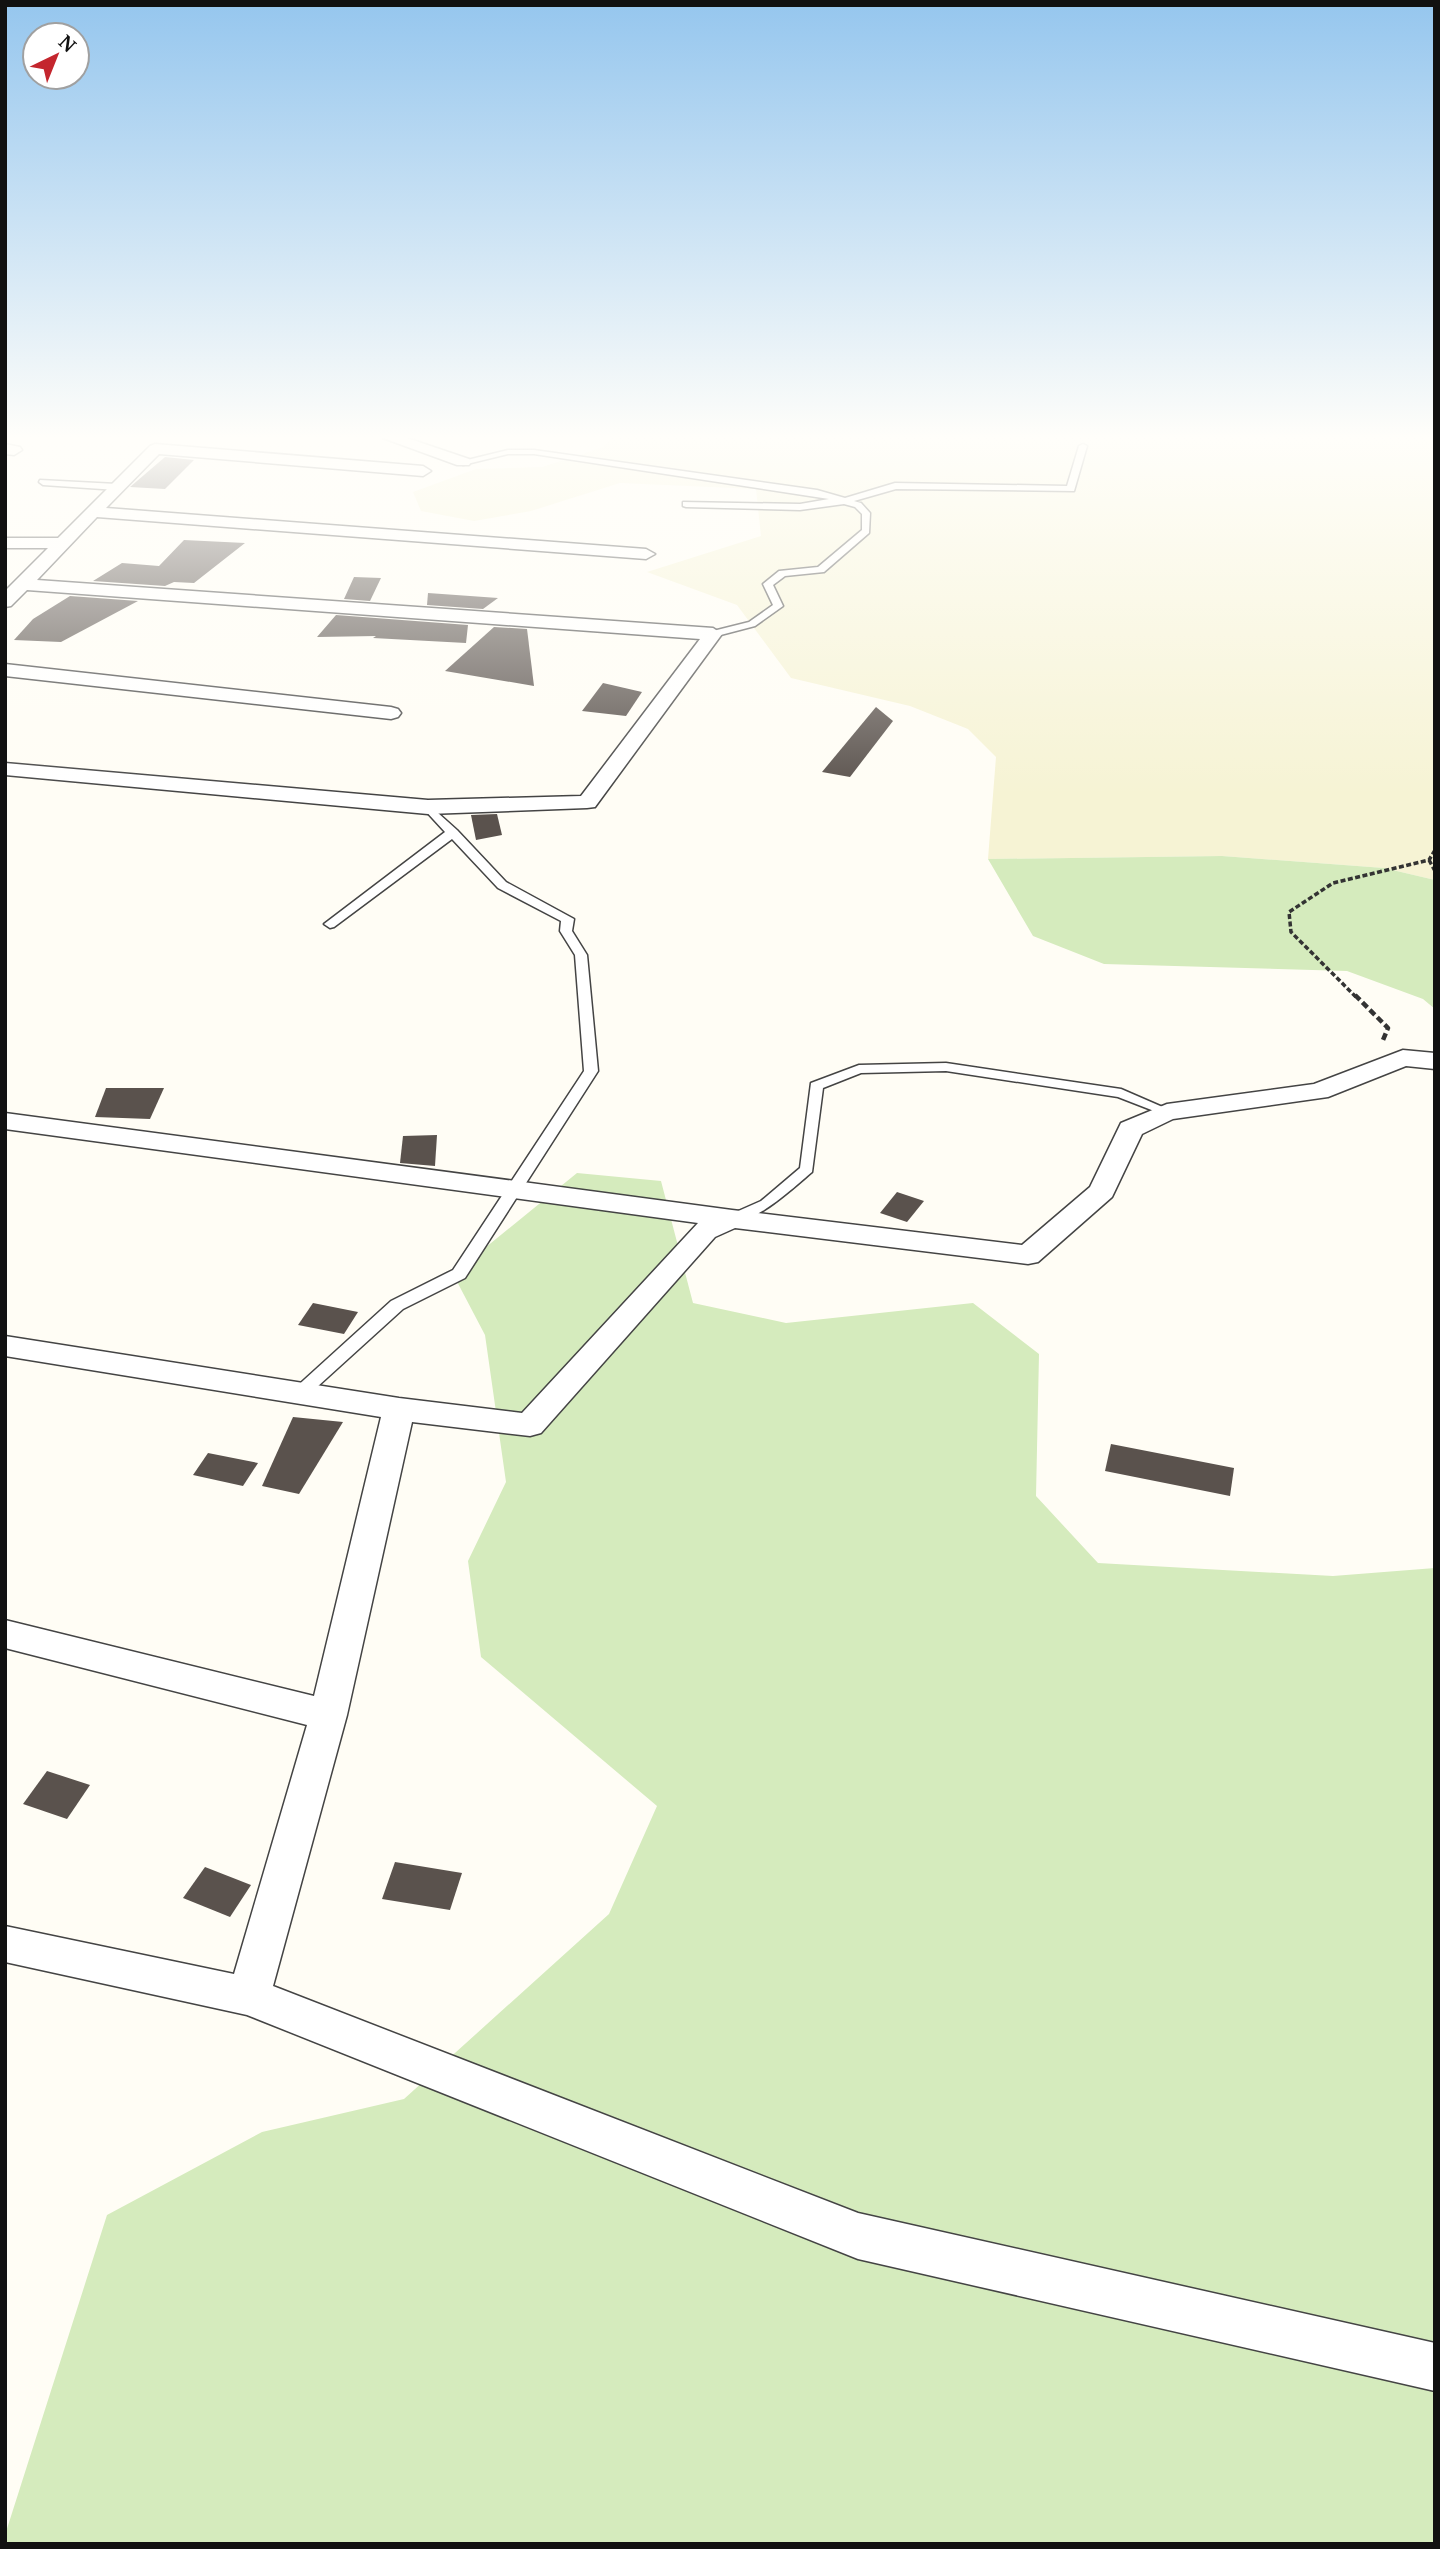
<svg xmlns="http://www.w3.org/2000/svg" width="1440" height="2549" font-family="'Noto Serif',serif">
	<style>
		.farmland { fill: #f6f3d4 }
		.green { fill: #d5ebbd }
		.building { fill: #5a524d }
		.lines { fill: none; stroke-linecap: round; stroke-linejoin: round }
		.service-casing { stroke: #444; stroke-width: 3 }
		.minor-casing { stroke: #444; stroke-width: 3 }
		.path-far1 { stroke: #333; stroke-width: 3.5; stroke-dasharray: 5 2.5; stroke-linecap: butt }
		.path { stroke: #333; stroke-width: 4.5; stroke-dasharray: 7 3.5; stroke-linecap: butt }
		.service { fill: #fff; fill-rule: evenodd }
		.minor { fill: #fff; fill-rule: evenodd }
	</style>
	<rect width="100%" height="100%" fill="#fffdf5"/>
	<path class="farmland" d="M612 438H1435V880L1384 868 1222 856 988 859 996 757 968 729 910 706 791 678 737 605 647 572 761 536 756 489 620 483 531 511 474 521 421 511 413 492 476 469 542 467 601 448Z"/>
	<g class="green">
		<path d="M1222 856 1384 868 1435 880V1009L1423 999 1347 971 1104 964 1033 936 988 859Z"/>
		<path d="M577 1173 661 1181 693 1303 786 1323 973 1303 1039 1354 1036 1496 1098 1563 1333 1576 1435 1568V2544H5V2535L107 2215 262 2132 404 2099 609 1914 657 1806 481 1657 468 1561 506 1482 485 1335 453 1274Z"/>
	</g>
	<g class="building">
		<path d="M165 457 194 460 165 489 130 487Z"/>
		<path d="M184 540 245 543 194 583 174 582 165 586 93 581 122 563 159 566Z"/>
		<path d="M354 577 381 578 370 601 344 599Z"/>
		<path d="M428 593 498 598 483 609 427 605Z"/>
		<path d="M70 596 138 601 61 642 14 640 33 619Z"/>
		<path d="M336 615 468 625 466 643 373 638 376 636 317 637Z"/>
		<path d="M494 627 527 629 534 686 445 671Z"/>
		<path d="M603 683 642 692 626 716 582 711Z"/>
		<path d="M876 707 893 721 850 777 822 772Z"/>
		<path d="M497 814 502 835 476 840 471 815Z"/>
		<path d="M106 1088H164L150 1119 95 1117Z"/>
		<path d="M437 1135 435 1166 400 1163 403 1136Z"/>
		<path d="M897 1192 924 1201 907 1222 880 1213Z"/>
		<path d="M313 1303 358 1312 344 1334 298 1325Z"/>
		<path d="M293 1417 343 1422 299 1494 262 1486Z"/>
		<path d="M1111 1444 1234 1468 1230 1496 1105 1471Z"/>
		<path d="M208 1453 258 1463 243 1486 193 1475Z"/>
		<path d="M47 1771 90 1785 67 1819 23 1804Z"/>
		<path d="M395 1862 462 1873 450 1910 382 1899Z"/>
		<path d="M205 1867 251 1885 230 1917 183 1898Z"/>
	</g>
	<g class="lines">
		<g class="service-casing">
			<g id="service">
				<path d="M1083 444 1087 446 1074 491 896 489 854 501 861 503 870 513 869 533 824 572 785 576 773 585 783 606 755 626 713 637 708 634 709 632 749 622 773 605 763 584 779 571 818 567 862 530V514L855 507 844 504 800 510 686 507 683 506V502L800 504 829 499 534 454H508L463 465 459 462 508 450H534L817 490 845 498 895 483 1067 486 1079 446Z"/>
				<path d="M40 480 117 484 121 487 117 490 43 485 39 482Z"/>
				<path d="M428 804 457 830 506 882 574 919 572 931 587 955 598 1071 465 1278 403 1309 306 1397H294L292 1393 294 1389 391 1301 453 1270 584 1071 575 955 560 931 561 921 498 888 452 839 334 927 330 928 324 924 445 832 422 807Z"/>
				<path d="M946 1063 1121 1089 1174 1112 1167 1116 1118 1097 946 1071 861 1073 823 1088 812 1172C794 1187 751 1228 727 1222L724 1219 727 1216 761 1201 800 1168 811 1083 859 1065Z"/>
			</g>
		</g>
		<g class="minor-casing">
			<g id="minor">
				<path d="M383 438H407L469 459 471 462 469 465H457Z"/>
				<path d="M5 444 20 447 22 450 14 455 5 454Z"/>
				<path d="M155 444 423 466 431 471 423 476 159 454 106 508 646 549 655 554 646 559 97 517 37 580 713 628 722 634 595 807 587 808 428 814 5 775V763L428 800 581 796 700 639 27 590 11 606 5 607V591L48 548H5V538H58L150 446Z"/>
				<path d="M5 664 391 707 398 709 401 713 398 717 391 719 5 676Z"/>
				<path d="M1403 1050 1435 1053V1069L1406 1066 1328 1097 1173 1119 1142 1134 1112 1197 1038 1262 1028 1264 735 1228 715 1237 541 1433 530 1436 412 1422 347 1715 273 1986 858 2213 1435 2343V2391L858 2259 247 2015 5 1962V1926L234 1974 307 1725 5 1648V1620L314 1696 381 1417 5 1356V1336L399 1398 522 1413 698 1223 5 1129V1113L732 1210 1022 1245 1090 1187 1121 1123 1167 1104 1314 1084Z"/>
			</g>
		</g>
		<g class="path-far1">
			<path d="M1429 860 1435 871"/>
			<path d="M1356 997 1291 932 1289 912 1333 883 1429 860 1435 850"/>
		</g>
		<path class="path" d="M1355 995 1388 1028 1383 1040"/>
		<use href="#service" class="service"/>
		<use href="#minor" class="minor"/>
	</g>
	<linearGradient id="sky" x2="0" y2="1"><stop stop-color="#95c6ee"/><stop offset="0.55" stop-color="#fffefa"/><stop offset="1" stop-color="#fffefa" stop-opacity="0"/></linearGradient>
	<rect width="1440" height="795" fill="url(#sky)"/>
	<rect width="1440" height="2549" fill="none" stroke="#111111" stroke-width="14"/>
	<g transform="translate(56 56) rotate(43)"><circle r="33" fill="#ffffff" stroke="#a0a0a0" stroke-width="2"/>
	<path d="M0-5L12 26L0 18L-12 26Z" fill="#c4262e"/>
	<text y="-10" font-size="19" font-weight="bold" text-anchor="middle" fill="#111111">N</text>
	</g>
</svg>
